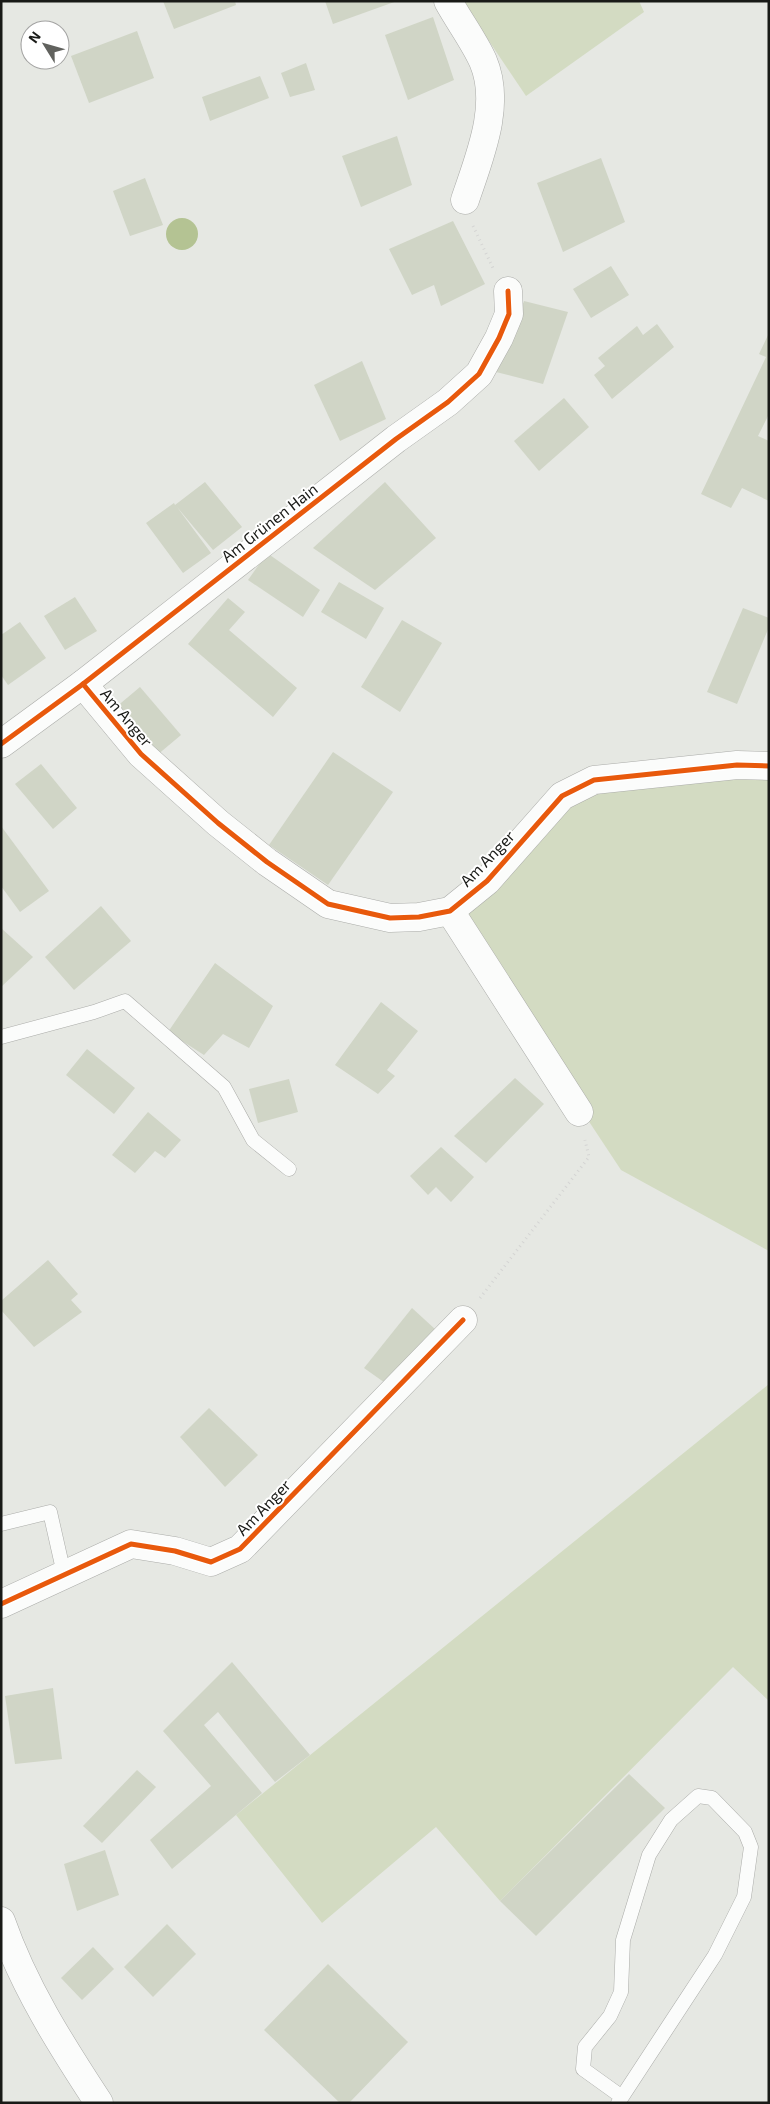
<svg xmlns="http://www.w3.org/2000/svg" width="770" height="2104" font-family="'Exo 2',sans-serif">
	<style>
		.green { fill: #d3dbc2 }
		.water { fill: #b4c393 }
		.building { fill: #d0d5c6 }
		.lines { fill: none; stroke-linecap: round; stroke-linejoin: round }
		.lane-casing { stroke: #abaca9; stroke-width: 15 }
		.street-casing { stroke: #abaca9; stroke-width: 29 }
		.path { stroke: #d4d4d3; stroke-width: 3; stroke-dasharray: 1 4; stroke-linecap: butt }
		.lane { stroke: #fbfcfb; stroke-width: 14 }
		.street { stroke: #fbfcfb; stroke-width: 28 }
		.cycleway-casing { stroke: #fff; stroke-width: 8 }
		.cycleway { stroke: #e8590c; stroke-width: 5 }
		.labels { text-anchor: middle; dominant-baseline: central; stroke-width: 4; stroke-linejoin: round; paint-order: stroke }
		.street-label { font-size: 16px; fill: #191a17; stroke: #fff }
	</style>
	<rect width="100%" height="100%" fill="#e6e8e3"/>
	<g class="green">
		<path d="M462 1H639L644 12 526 96Z"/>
		<path d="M769 766V1251L621 1170 450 911 553 818 597 790Z"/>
		<path d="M769 1384V1701L733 1667 500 1901 436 1827 322 1923 236 1815Z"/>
	</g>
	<circle class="water" cx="182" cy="234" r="16"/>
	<g class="building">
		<path d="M163 1H235L236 5 174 29Z"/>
		<path d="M325 1H397L333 24Z"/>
		<path d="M433 17 454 80 408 100 385 35Z"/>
		<path d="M137 31 154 78 89 103 71 56Z"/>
		<path d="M306 63 315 90 290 97 281 73Z"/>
		<path d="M260 76 269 98 210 121 202 97Z"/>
		<path d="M397 136 412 185 361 207 342 156Z"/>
		<path d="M601 158 625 222 563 252 537 183Z"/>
		<path d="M145 178 163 225 130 236 113 191Z"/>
		<path d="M453 221 485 284 441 306 434 285 412 295 389 249Z"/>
		<path d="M611 266 629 295 591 318 573 289Z"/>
		<path d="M524 301 568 312 543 384 496 372Z"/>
		<path d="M657 324 674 347 612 399 594 375 605 366 598 358 637 326 643 335Z"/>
		<path d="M769 333V414L758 436 769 441V501L742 488 731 508 701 494 766 357 759 354Z"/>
		<path d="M362 361 386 419 340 441 314 385Z"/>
		<path d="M564 398 589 427 539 471 514 441Z"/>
		<path d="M205 482 242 527 213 550 177 507 211 553 183 573 146 523 174 503 175 505Z"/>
		<path d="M385 482 436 538 375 590 313 548Z"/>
		<path d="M267 553 320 590 303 617 248 580Z"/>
		<path d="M339 582 384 608 366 639 321 612Z"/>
		<path d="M75 597 97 631 65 650 44 616Z"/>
		<path d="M228 598 245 612 229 630 297 688 273 717 188 644Z"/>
		<path d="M743 608 769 618V627L737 704 707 692Z"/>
		<path d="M402 620 442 643 400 712 361 687Z"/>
		<path d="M20 622 46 658 8 685 1 675V635Z"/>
		<path d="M140 687 181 735 156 756 115 708Z"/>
		<path d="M333 752 393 792 328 885 269 845Z"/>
		<path d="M41 764 77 808 53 829 15 784Z"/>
		<path d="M1 826 49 891 20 912 1 886Z"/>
		<path d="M101 906 131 941 74 990 45 957Z"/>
		<path d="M1 928 33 957 1 987Z"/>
		<path d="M215 963 273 1006 249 1048 223 1034 204 1055 168 1032Z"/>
		<path d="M381 1002 418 1031 387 1070 395 1076 378 1094 335 1065Z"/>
		<path d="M87 1049 135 1088 114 1114 66 1075Z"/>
		<path d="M515 1078 544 1104 486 1163 454 1136Z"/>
		<path d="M289 1079 298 1112 258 1123 249 1089Z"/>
		<path d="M148 1112 181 1140 165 1158 155 1151 135 1173 112 1155Z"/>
		<path d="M441 1147 474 1177 451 1202 436 1187 428 1195 410 1176Z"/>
		<path d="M48 1260 78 1294 71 1300 82 1312 34 1347 1 1310V1301Z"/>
		<path d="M412 1308 436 1330 388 1385 364 1368Z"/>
		<path d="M209 1408 258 1455 225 1487 180 1437Z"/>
		<path d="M232 1662 310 1755 275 1782 218 1712 204 1725 262 1793 172 1869 150 1840 211 1786 163 1731Z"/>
		<path d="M53 1688 62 1759 15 1764 5 1696Z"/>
		<path d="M137 1770 156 1787 102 1843 83 1826Z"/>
		<path d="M629 1774 665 1808 536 1936 500 1901Z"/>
		<path d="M105 1850 119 1895 77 1911 64 1864Z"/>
		<path d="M167 1924 196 1954 153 1997 124 1967Z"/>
		<path d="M93 1947 114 1969 82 2000 61 1978Z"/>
		<path d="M328 1964 408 2042 349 2103H340L264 2030Z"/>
	</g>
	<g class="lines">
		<g class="lane-casing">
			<g id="lane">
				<path d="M1 1037 94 1012 125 1001 224 1087 253 1140 289 1169"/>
				<path d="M1 1524 50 1512 64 1574"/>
				<path d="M618 2103 715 1955 744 1897 751 1847 745 1832 712 1798 698 1796 671 1820 649 1855 623 1940 621 1992 610 2016 585 2047 583 2069 622 2097"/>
			</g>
		</g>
		<g class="street-casing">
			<g id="street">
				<path d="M448 1C459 21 474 41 483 61 502 105 479 158 465 200"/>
				<path d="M83 684 141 754 218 823 267 862 328 904 390 918 419 917 450 911 487 881 562 796 594 780 737 765 769 766"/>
				<path d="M1 744 83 684 396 439 448 402 479 374 499 338 509 314 508 291"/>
				<path d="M450 911 579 1112"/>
				<path d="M1 1604 131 1544 175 1551 211 1562 240 1549 463 1320"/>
				<path d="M1 1921C24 1987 61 2045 99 2103"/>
			</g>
		</g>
		<g class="path">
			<path d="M473 226 493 268"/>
			<path d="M480 1298 589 1157 585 1140"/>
		</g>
		<use href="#lane" class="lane"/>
		<use href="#street" class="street"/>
		<g class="cycleway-casing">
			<g id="cycleway">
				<path d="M83 684 141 754 218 823 267 862 328 904 390 918 419 917 450 911 487 881 562 796 594 780 737 765 769 766"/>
				<path d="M1 744 83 684 396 439 448 402 479 374 499 338 509 314 508 291"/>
				<path d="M1 1604 131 1544 175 1551 211 1562 240 1549 463 1320"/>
			</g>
		</g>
		<use href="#cycleway" class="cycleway"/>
	</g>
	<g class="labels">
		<g class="street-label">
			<text transform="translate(269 522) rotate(-38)">Am Grünen Hain</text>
			<text transform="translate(127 717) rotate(50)">Am Anger</text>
			<text transform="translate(487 858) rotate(-46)">Am Anger</text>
			<text transform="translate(263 1507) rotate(-46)">Am Anger</text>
		</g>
	</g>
	<rect width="770" height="2104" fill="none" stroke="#191a17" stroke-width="5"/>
	<g transform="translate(45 45) rotate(307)"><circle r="24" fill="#ffffff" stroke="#a3a3a2"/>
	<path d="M0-4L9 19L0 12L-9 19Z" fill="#61625e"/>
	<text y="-8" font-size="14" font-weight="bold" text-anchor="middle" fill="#191a17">N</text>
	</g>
</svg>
